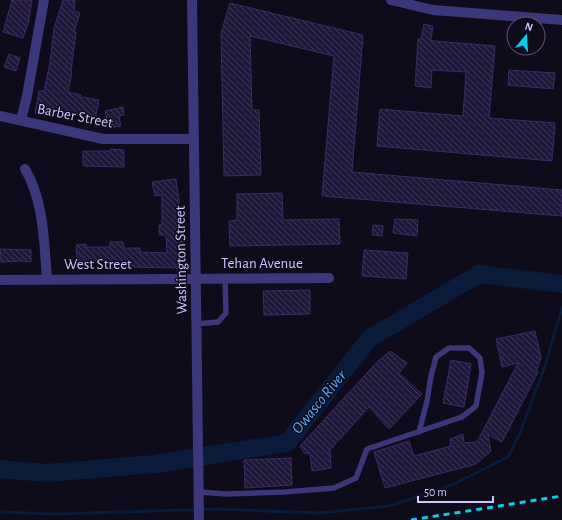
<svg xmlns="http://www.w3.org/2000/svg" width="562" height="520" font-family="'Alegreya Sans',sans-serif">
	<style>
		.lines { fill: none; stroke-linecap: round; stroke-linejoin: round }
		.stream { stroke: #0b1c3a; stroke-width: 3 }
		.river { stroke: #0b1c3a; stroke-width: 18 }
		.building { fill: url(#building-back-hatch); stroke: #382b67 }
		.lane { stroke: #3b3779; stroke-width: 5.5 }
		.street { stroke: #3b3779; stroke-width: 10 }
		.rail { stroke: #06ceea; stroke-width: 3; stroke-dasharray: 6 5; stroke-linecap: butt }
		.labels { text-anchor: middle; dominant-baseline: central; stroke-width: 3; stroke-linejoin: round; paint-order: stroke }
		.street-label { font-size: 15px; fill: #cec7fd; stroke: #0e0b1b }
		.water-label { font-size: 16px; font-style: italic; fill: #58abfa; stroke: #0e0b1b }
	</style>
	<defs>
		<pattern id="building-back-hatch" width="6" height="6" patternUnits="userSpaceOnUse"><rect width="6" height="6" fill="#20183b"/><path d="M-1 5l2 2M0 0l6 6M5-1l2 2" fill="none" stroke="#3f3858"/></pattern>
	</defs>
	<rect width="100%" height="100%" fill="#0e0b1b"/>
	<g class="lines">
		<path class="stream" d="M0 512 55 514 219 509 320 513 389 506 452 485 508 457 520 433 545 366 562 308"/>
		<path class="river" d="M0 469 46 473 155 464 287 443 370 338 479 274 562 284"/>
	</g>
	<g class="building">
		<path d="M12 0H32L28 24 23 38 3 32Z"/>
		<path d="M63 0H75L74 11 80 13 74 32H76L71 72H72L68 92 81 95V97L99 100 95 120 57 111 56 116 35 113 39 91H44L50 63 54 28Z"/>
		<path d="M230 3 363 35 352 172 562 190V216L322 196 334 56 250 36 252 110H259L261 175 224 176 221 33Z"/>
		<path d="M424 24 433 26 431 40 434 41 495 46 489 118 555 123 552 161 377 146 380 109 463 116 466 72 432 70 431 88 415 86 418 39H421Z"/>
		<path d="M9 54 20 58 16 71 4 67Z"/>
		<path d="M509 70 555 73 553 89 508 85Z"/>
		<path d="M123 107 124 115 119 116 121 126 109 128 105 111Z"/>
		<path d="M111 149 124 150V167L83 166V151H111Z"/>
		<path d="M176 179 179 202 180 238H183L184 268 124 267 125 268 111 269V261H77L76 245 86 244 87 247H110V242H123L124 248H140V252L167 253 166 235H159V225H162V195L155 196 152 182Z"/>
		<path d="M282 193 283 220 339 219 340 244 230 246 229 221 237 220V194Z"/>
		<path d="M395 219 418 220 417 236 393 233Z"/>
		<path d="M373 225 383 226 382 236 372 235Z"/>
		<path d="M0 249 31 250V262L21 261 1 262Z"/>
		<path d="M364 250 408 253 406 279 362 276Z"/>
		<path d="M310 290V314L264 315 263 291Z"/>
		<path d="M535 331 541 358 536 371 538 372 502 442 488 435 491 451 476 464 385 488 374 452 409 441 414 456 451 446 450 439 463 434 464 443 477 442 518 363 502 367 496 339Z"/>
		<path d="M390 351 407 363 399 373 422 394 389 429 369 407 330 450 331 468 312 471 310 454 304 453 300 446 377 362Z"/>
		<path d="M451 360 471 364 464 407 443 403Z"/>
		<path d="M291 458 292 485 245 488 244 460Z"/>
	</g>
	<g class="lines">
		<g class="lane">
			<path d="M196 324 218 322 226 313 225 278"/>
			<path d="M199 492 226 494 285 492 334 488 356 478 367 449 462 417 476 406 482 373 480 358 469 348H449L436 357 431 376 427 401 419 432"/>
		</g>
		<g class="street">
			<path d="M192 0 199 520"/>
			<path d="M391 0 433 10 562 20"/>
			<path d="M0 116 103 139H194"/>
			<path d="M21 120 27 96 44 0"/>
			<path d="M25 169C44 201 44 242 47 279"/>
			<path d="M0 280 329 278"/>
		</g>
		<path class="rail" d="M411 520 562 496"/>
	</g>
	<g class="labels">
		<g class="street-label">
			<text transform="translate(75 116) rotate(11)">Barber Street</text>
			<text transform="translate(181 260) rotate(-91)">Washington Street</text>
			<text x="262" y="263">Tehan Avenue</text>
			<text x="98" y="264">West Street</text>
		</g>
		<g class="water-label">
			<text transform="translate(319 402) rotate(-51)">Owasco River</text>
		</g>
	</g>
	<g transform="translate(526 36) rotate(18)"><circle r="19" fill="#0e0b1b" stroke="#5b5675"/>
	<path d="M0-3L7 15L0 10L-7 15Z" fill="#06ceea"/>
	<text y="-6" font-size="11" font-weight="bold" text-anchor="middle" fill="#cec7fd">N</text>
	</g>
	<path d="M418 496v6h75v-6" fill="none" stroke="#cec7fd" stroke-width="2"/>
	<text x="424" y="496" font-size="12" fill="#cec7fd" stroke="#0e0b1b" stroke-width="3" paint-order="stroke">50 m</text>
</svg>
